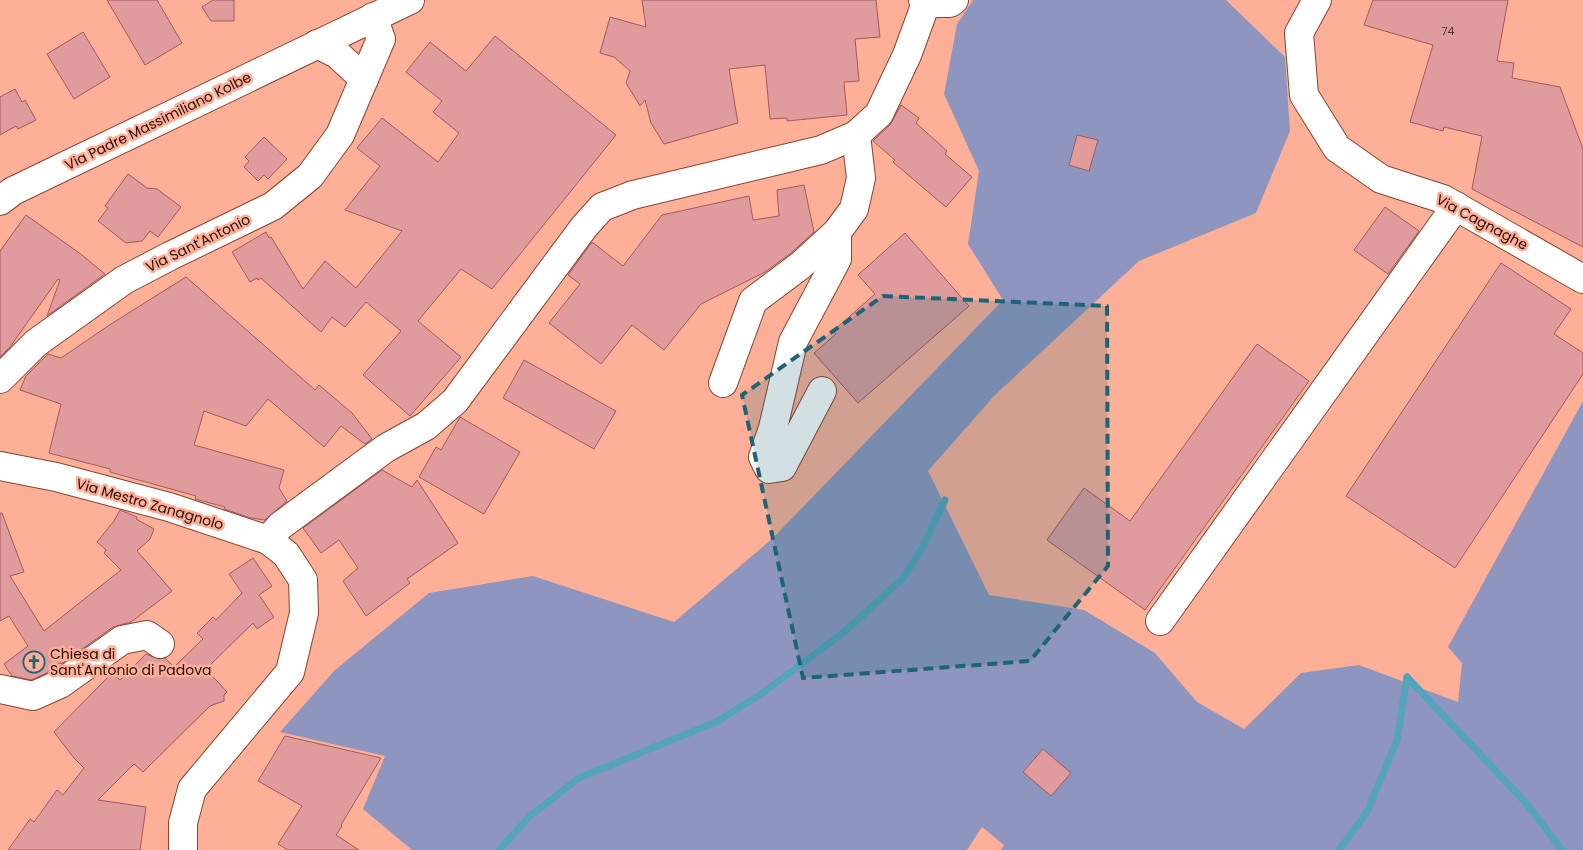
<svg xmlns="http://www.w3.org/2000/svg" width="1583" height="850" font-family="Poppins,sans-serif">
	<style>
		.green { fill: #8e96bf }
		.lines { fill: none; stroke-linecap: round; stroke-linejoin: round }
		.stream { stroke: #55a4b9; stroke-width: 7 }
		.building { fill: #e09b9d; stroke: #a4595e }
		.minor-casing { stroke: #884430; stroke-width: 30 }
		.minor { stroke: #fff; stroke-width: 28 }
		.marked { fill: #1e6475; fill-opacity: 0.2; stroke: #1e6475; stroke-width: 4; stroke-dasharray: 10 6; stroke-linejoin: round }
		.labels { text-anchor: middle; dominant-baseline: central; stroke-width: 5; stroke-linejoin: round; paint-order: stroke }
		.number-label { font-size: 11px; fill: #57302c }
		.street-label { font-size: 14px; fill: #290d06; stroke: #feaf98 }
		.poi-label { font-size: 14px; fill: #290d06; stroke: #feaf98; text-anchor: start }
	</style>
	<rect width="100%" height="100%" fill="#feaf98"/>
	<path class="green" d="M973 0H1226L1285 57 1290 131 1256 213 1139 261 994 396 928 471 989 595 1084 610 1155 653 1197 702 1244 729 1301 673 1359 665 1458 702 1462 663 1448 647 1583 401V850H1001L1004 845 982 827 967 850H412L363 809 385 756 280 732 335 670 429 593 533 576 674 622 773 538 1003 300 968 244 979 171 944 94 957 24Z"/>
	<g class="lines">
		<g class="stream">
			<path d="M1407 677 1527 804 1562 850"/>
			<path d="M499 850 530 816 579 778 718 721 761 694 843 633 904 577 922 548 945 500"/>
			<path d="M1339 850 1367 812 1397 740 1407 677"/>
		</g>
	</g>
	<g class="building">
		<path d="M107 0H157L182 43 145 65Z"/>
		<path d="M213 0H234V21H211L202 7Z"/>
		<path d="M642 0H876L880 37 855 39 859 81 844 82 847 115 787 121V118L770 119 765 65 729 69 738 123 664 144 651 123 645 100 640 106 626 83 630 71 614 57 600 53 610 17 646 27Z"/>
		<path d="M1373 0H1508L1497 61 1514 63 1512 78 1560 87 1583 149V247L1472 189 1482 136 1444 127 1443 131 1410 122 1433 45 1364 25Z"/>
		<path d="M83 32 110 77 74 99 47 54Z"/>
		<path d="M495 36 616 135 492 289 461 269 418 321 461 357 410 416 363 375 401 331 366 302 345 327 332 317 321 332 261 278 258 280 257 278 250 282 232 252 266 232 269 238 271 237 303 289 325 261 356 288 402 231 345 210 380 166 357 148 382 118 438 162 459 133 433 112 442 101 406 72 430 42 466 71Z"/>
		<path d="M15 89 22 102 25 100 36 120 18 129 16 126 0 135V97Z"/>
		<path d="M901 105 919 118 916 123 947 151 945 154 972 177 946 207 893 162 895 160 873 141 890 125Z"/>
		<path d="M1077 135 1098 140 1089 171 1069 165Z"/>
		<path d="M264 137 287 159 268 179 264 175 258 181 244 167 249 161 245 157Z"/>
		<path d="M128 174 147 188 157 189 181 207 158 237 150 231 142 241 126 243 98 221 108 208 105 206Z"/>
		<path d="M804 185 814 232 791 253 765 272 701 304 664 350 632 325 601 364 549 323 580 284 568 275 592 242 623 266 662 215 749 196 753 220 779 216 777 190Z"/>
		<path d="M1385 207 1419 231 1388 274 1354 250Z"/>
		<path d="M26 215 82 255 105 274 47 316 60 280 58 279 10 347 0 357V251Z"/>
		<path d="M905 233 969 306 858 403 814 353 836 334 833 331 875 294 858 275Z"/>
		<path d="M1501 263 1571 309 1554 334 1583 353V374L1455 568 1346 496Z"/>
		<path d="M186 277 315 390 319 385 352 413 372 439 365 444 341 426 324 447 268 399 246 426 204 411 194 445 284 470 279 488 287 501 265 520 251 518 224 509 225 507 195 499 196 496 110 472V469L49 453 61 404 20 390 26 376 48 354 61 358 111 324Z"/>
		<path d="M1257 344 1309 381 1145 610 1047 540 1084 488 1130 521Z"/>
		<path d="M524 360 616 411 594 449 503 398Z"/>
		<path d="M460 417 520 452 484 514 419 477 436 447 441 450Z"/>
		<path d="M382 470 412 487 417 480 458 543 407 579 410 583 366 616 343 581 358 568 339 540 321 553 303 528Z"/>
		<path d="M120 510 137 517 136 519 154 529 150 539 137 551 172 591 131 622 113 627 61 664 60 663 45 674 31 680 12 676 4 664 28 646 9 616 0 621V513H2L24 572 10 576 44 631 121 570 104 553 106 550 97 542 114 521Z"/>
		<path d="M253 558 272 586 259 595 274 617 257 629 253 623 206 669 227 692 224 695V701L210 706 143 772 134 764 98 800 146 807 140 850H8L30 819 34 822 57 790 63 795 84 768 74 758 54 732 112 673 120 680 146 654 158 659 165 658 174 667 203 639 197 633 213 617 216 620 242 593 229 574Z"/>
		<path d="M285 736 381 758 341 825 342 826 336 835 359 850H288L278 844 302 806 258 781Z"/>
		<path d="M1043 749 1071 773 1051 796 1023 772Z"/>
	</g>
	<g class="lines">
		<g class="minor-casing">
			<g id="minor">
				<path d="M923 0 926 3H950L954 0"/>
				<path d="M1317 0 1299 33 1304 95 1337 148 1381 179 1443 199 1583 279"/>
				<path d="M317 44 337 54 364 79"/>
				<path d="M0 201 13 191 410 0"/>
				<path d="M0 379 36 343 124 280 170 256 273 206 310 176 340 135 381 39 373 17"/>
				<path d="M723 383 753 301 801 265 837 232 854 209 861 178 856 135"/>
				<path d="M822 391 782 467 769 469 763 457 773 428 793 342 837 259V232"/>
				<path d="M0 466 56 477 169 507 268 540 286 554 303 580 304 613 290 672 192 789 183 823V850"/>
				<path d="M268 540 280 526 386 448 426 426 455 401 584 227 602 207 633 195 821 150 856 135 879 114 907 55 926 3"/>
				<path d="M1160 621 1456 206"/>
				<path d="M0 689 33 696 60 684 122 640 147 635 160 644"/>
			</g>
		</g>
		<use href="#minor" class="minor"/>
	</g>
	<path class="marked" d="M883 296 1107 306 1108 566 1030 661 803 678 742 395Z"/>
	<defs>
		<g id="church-ring" transform="scale(1.125)"><circle r="9.5" fill="#feaf98" stroke="#1e6475" stroke-width="1.5"/><path d="M-1.2-6h2.4v3.5h3.3v2.4h-3.3V6h-2.4V-.1h-3.3v-2.4h3.3Z" fill="#1e6475"/></g>
	</defs>
	<g fill-rule="evenodd">
		<use href="#church-ring" x="34" y="662"/>
	</g>
	<g class="labels">
		<g class="number-label">
			<text x="1448" y="31">74</text>
		</g>
		<g class="street-label">
			<text transform="translate(158 121) rotate(-26)">Via Padre Massimiliano Kolbe</text>
			<text transform="translate(1482 222) rotate(28)">Via Cagnaghe</text>
			<text transform="translate(198 243) rotate(-26)">Via Sant'Antonio</text>
			<text transform="translate(150 504) rotate(16)">Via Mestro Zanagnolo</text>
		</g>
		<g class="poi-label">
			<text x="50" y="654">Chiesa di<tspan x="50" dy="16">Sant'Antonio di Padova</tspan></text>
		</g>
	</g>
</svg>
